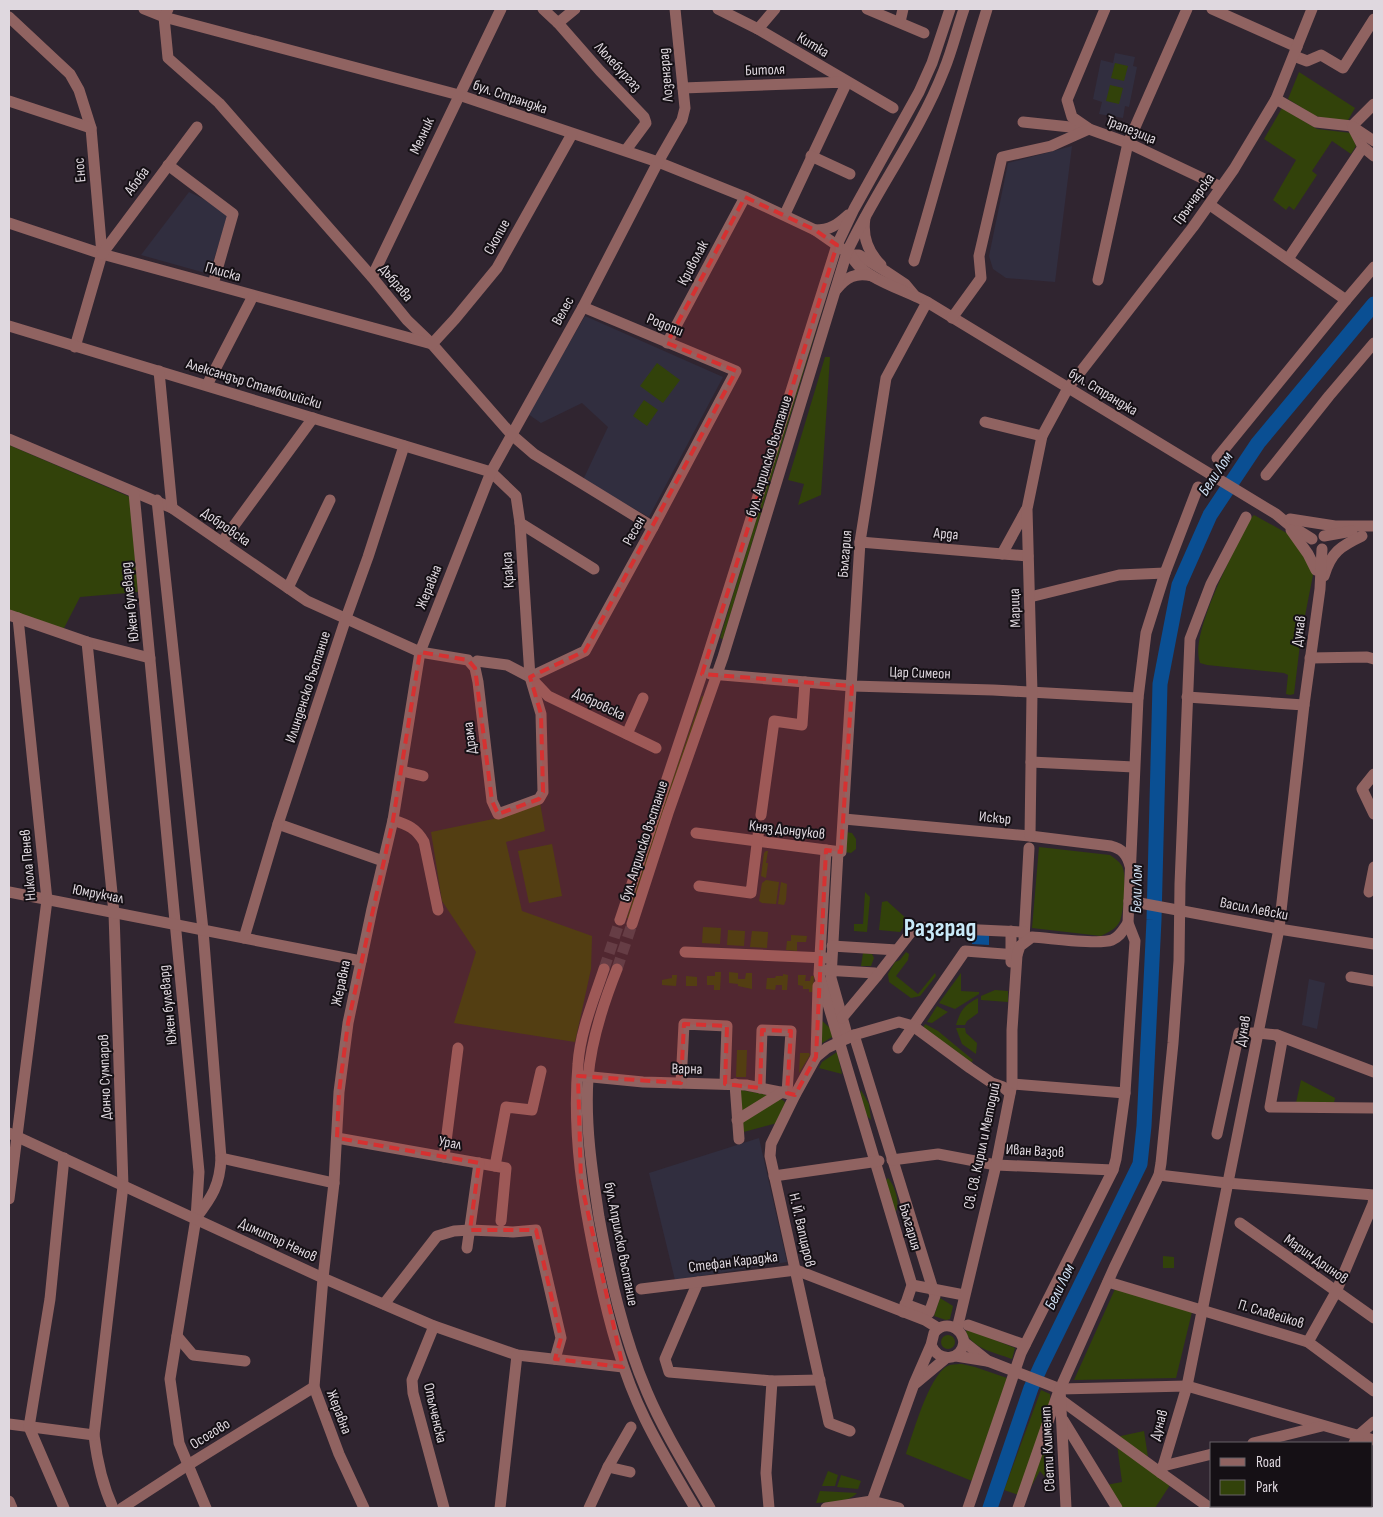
<svg xmlns="http://www.w3.org/2000/svg" width="1383" height="1517" font-family="'Sofia Sans Condensed',sans-serif">
	<style>
		.industrial { fill: #312e3f }
		.green { fill: #32420a }
		.water { fill: #0a4f93 }
		.lines { fill: none; stroke-linecap: round; stroke-linejoin: round }
		.river { stroke: #0a4f93; stroke-width: 15 }
		.minor-tunnel { stroke: #4a404a; stroke-width: 11; stroke-dasharray: 11 5.5; stroke-linecap: butt }
		.minor { stroke: #906361; stroke-width: 11 }
		.marked { fill: #d63131; fill-opacity: 0.2; stroke: #d63131; stroke-width: 4; stroke-dasharray: 10 6; stroke-linejoin: round }
		.labels { text-anchor: middle; dominant-baseline: central; stroke-width: 4; stroke-linejoin: round; paint-order: stroke }
		.street-label { font-size: 15px; fill: #dfd8df; stroke: #151015 }
		.water-label { font-size: 16px; font-style: italic; fill: #cfdff3; stroke: #151015 }
		.town-label { font-size: 25px; font-weight: bold; fill: #c9eaf9; stroke: #151015 }
	</style>
	<rect width="100%" height="100%" fill="#302530"/>
	<g class="industrial">
		<path d="M1115 53 1135 57 1133 66 1137 67 1129 107 1125 106 1123 118 1099 114 1102 102 1093 99 1101 60 1113 63Z"/>
		<path d="M1072 146 1055 282 1006 278 993 269 989 256 1008 163Z"/>
		<path d="M189 192 214 204 228 216 209 274 141 255Z"/>
		<path d="M585 316 723 377 649 517 583 480 608 427 582 403 541 423 528 414Z"/>
		<path d="M1309 979 1325 983 1317 1029 1302 1025Z"/>
		<path d="M759 1138 787 1262 675 1280 649 1173Z"/>
	</g>
	<g class="green">
		<path d="M1115 63 1128 66 1124 81 1111 78Z"/>
		<path d="M1299 72 1355 108 1347 122 1315 116 1288 99Z"/>
		<path d="M1110 85 1123 88 1119 104 1106 101Z"/>
		<path d="M1282 108 1317 129 1351 133 1356 146 1351 154 1332 141 1312 171 1317 175 1294 210 1289 206 1286 210 1273 200 1296 160 1264 139Z"/>
		<path d="M831 273 833 274 723 639 720 638Z"/>
		<path d="M825 357H830L821 495 798 505 804 484 788 480Z"/>
		<path d="M657 363 680 380 663 403 640 386Z"/>
		<path d="M644 400 658 410 647 426 633 416Z"/>
		<path d="M9 445 130 497 138 592 80 597 63 630 9 611Z"/>
		<path d="M1254 515 1292 536 1308 561 1313 575 1301 636 1294 694 1290 695 1286 694 1288 675 1284 673 1207 665 1200 663C1189 633 1236 548 1250 519Z"/>
		<path d="M702 696 704 697 629 919 627 918 661 813Z"/>
		<path d="M540 803 545 831 506 842 522 911 592 936 591 969 575 1042 454 1023 476 952 442 901 431 832 498 818Z"/>
		<path d="M846 832 852 833 856 839V849L851 853 845 852Z"/>
		<path d="M552 844 562 896 529 903 518 851Z"/>
		<path d="M1039 847 1110 855C1114 858 1119 861 1122 866 1127 875 1124 911 1120 921 1116 929 1109 932 1101 936L1032 928Z"/>
		<path d="M766 851H768L766 863H768L766 878 761 876 764 853Z"/>
		<path d="M766 880 779 882 776 904 762 903 759 901 762 883Z"/>
		<path d="M781 882 787 884 786 900 784 905 778 904Z"/>
		<path d="M865 892 870 897 867 932 854 931V924H863Z"/>
		<path d="M887 901 908 920 900 932 879 930 882 902Z"/>
		<path d="M703 927 721 928 720 944 702 943Z"/>
		<path d="M728 930 745 931 744 946 727 945Z"/>
		<path d="M752 931 768 932 767 948 750 947Z"/>
		<path d="M791 935 807 936 806 942H797V951L786 950 787 941H791Z"/>
		<path d="M906 952 909 954 908 960 896 976 918 994 935 973 936 976 920 996 911 998 889 982 888 974 895 962 900 960Z"/>
		<path d="M863 953 872 954 874 958 871 966H861Z"/>
		<path d="M715 972H721L720 990H714V985H707V976H715Z"/>
		<path d="M729 972 738 973V979H745L746 973H752V989L738 986V984L729 983Z"/>
		<path d="M961 973V991L979 992V994L955 1009 939 1003Z"/>
		<path d="M783 974 788 975 787 990H782V985H776L775 990 766 989 767 978H775L776 976H783Z"/>
		<path d="M672 975H677L676 986 662 985V980L672 978Z"/>
		<path d="M798 975H806L805 981H810L811 976H814L813 992H809V989H803V986L798 985Z"/>
		<path d="M686 976 697 977V986H686Z"/>
		<path d="M995 990 1008 991V1002L981 1000V996Z"/>
		<path d="M978 998V1013L967 1021 965 1025H956C961 1009 964 1006 978 998Z"/>
		<path d="M937 1006 948 1012 932 1023 927 1022Z"/>
		<path d="M819 1018 831 1029 832 1037 819 1045Z"/>
		<path d="M925 1024 938 1031 973 1060 971 1063 923 1028Z"/>
		<path d="M956 1028H965L966 1033 977 1043 976 1054 962 1044Z"/>
		<path d="M737 1050H747L746 1077H736Z"/>
		<path d="M837 1052 842 1074 819 1068 822 1062Z"/>
		<path d="M800 1053H809L810 1055 799 1073Z"/>
		<path d="M1301 1080 1335 1098 1334 1103H1296Z"/>
		<path d="M736 1089 773 1096 738 1118Z"/>
		<path d="M861 1090 869 1104 871 1120C863 1114 858 1099 861 1090Z"/>
		<path d="M778 1097 784 1101 787 1107 781 1122 740 1133 739 1121Z"/>
		<path d="M888 1178C895 1186 901 1204 895 1213L886 1180Z"/>
		<path d="M1163 1256 1174 1257V1268H1163Z"/>
		<path d="M1115 1289 1192 1312 1176 1378 1074 1380Z"/>
		<path d="M940 1298 953 1306 950 1319 946 1320 934 1316Z"/>
		<path d="M967 1329 1015 1348 1012 1359C997 1353 972 1349 966 1332Z"/>
		<circle cx="948" cy="1342" r="7"/>
		<path d="M962 1364 975 1367 1007 1378 972 1481 906 1454C913 1434 930 1371 950 1365 954 1364 959 1364 962 1364Z"/>
		<path d="M1041 1390 1050 1394 1053 1487 1040 1471 1025 1497 1004 1490Z"/>
		<path d="M1144 1431 1150 1470 1170 1485 1155 1508H1119L1106 1485 1122 1482 1116 1437Z"/>
		<path d="M828 1471 838 1475 835 1486H822Z"/>
		<path d="M841 1475 861 1481 858 1489 837 1487Z"/>
		<path d="M820 1491 857 1493C848 1503 828 1502 816 1503Z"/>
	</g>
	<path class="water" d="M972 933 989 934V945L972 944Z"/>
	<g class="lines">
		<path class="river" d="M990 1508 1031 1388 1041 1366 1140 1164 1144 1126 1154 920 1160 684 1179 585 1210 515 1258 443 1374 304"/>
		<g class="minor-tunnel">
			<path d="M604 969 620 920"/>
			<path d="M617 969 632 924"/>
		</g>
		<g class="minor">
			<path d="M144 9 164 17 459 95 658 162 745 197 815 230 851 255H859L887 272 905 284 915 296"/>
			<path d="M168 9 164 17 168 58 219 103 372 277 407 320 432 344 512 435 534 454 653 527"/>
			<path d="M543 9 558 23 600 71 644 117 646 123 626 150"/>
			<path d="M718 9 758 29 893 108"/>
			<path d="M867 9 924 33"/>
			<path d="M1212 9 1297 47"/>
			<path d="M9 17 70 74 79 90 91 128 102 254 75 347"/>
			<path d="M900 22 903 9"/>
			<path d="M558 23 575 9"/>
			<path d="M758 29 775 9"/>
			<path d="M1294 56 1307 61 1321 55 1343 68 1374 19"/>
			<path d="M683 88 847 82 785 214"/>
			<path d="M1276 99 1316 122 1352 126 1374 104"/>
			<path d="M9 101 91 128"/>
			<path d="M1023 122 1089 129 1128 143 1221 187"/>
			<path d="M1352 126 1363 147 1374 156"/>
			<path d="M1353 127 1374 141"/>
			<path d="M1088 128 1072 117 1067 100 1105 9"/>
			<path d="M811 156 850 174"/>
			<path d="M168 165 233 214 213 284"/>
			<path d="M1210 205 1346 300"/>
			<path d="M865 218C862 237 868 252 881 265"/>
			<path d="M9 223 102 254 432 344 455 319 497 268 572 134"/>
			<path d="M815 230C830 230 837 225 848 215"/>
			<path d="M102 254 197 127"/>
			<path d="M851 255C860 278 906 290 927 302L1276 514 1288 524 1312 539"/>
			<path d="M1288 259 1363 147"/>
			<path d="M914 261C939 177 961 93 987 9"/>
			<path d="M372 277 501 9"/>
			<path d="M1098 280 1128 143 1187 9"/>
			<path d="M836 290C846 277 856 272 872 276"/>
			<path d="M952 318 981 278 979 256 1002 157 1051 146 1089 129"/>
			<path d="M9 326 491 472 516 496 520 523 530 677 541 714 543 792 539 799 498 814 492 801 478 682 475 668 468 660 420 652 307 601 172 508 9 439"/>
			<path d="M667 343 745 197"/>
			<path d="M159 371 172 508"/>
			<path d="M207 385 253 296"/>
			<path d="M985 422 1042 436"/>
			<path d="M1217 458 1346 300 1374 267"/>
			<path d="M1266 475 1329 396 1374 343"/>
			<path d="M134 493 199 1172 196 1218 170 1379 179 1443 206 1508"/>
			<path d="M157 500 203 930 221 1158C220 1185 212 1197 196 1218"/>
			<path d="M1290 519 1335 526H1373"/>
			<path d="M520 523 594 569"/>
			<path d="M1291 530 1308 554 1316 570"/>
			<path d="M1324 536 1352 531"/>
			<path d="M222 542 313 418"/>
			<path d="M860 542 1028 556"/>
			<path d="M1002 554 1026 510"/>
			<path d="M1324 576C1331 552 1341 546 1362 536"/>
			<path d="M288 588 330 500"/>
			<path d="M1030 597 1119 575 1165 573"/>
			<path d="M9 615 87 642 150 658"/>
			<path d="M87 642 114 913 123 1186 94 1435C97 1461 102 1484 113 1508"/>
			<path d="M1310 658 1367 657 1374 659"/>
			<path d="M477 661 507 665 530 677 548 696 656 748"/>
			<path d="M710 674 852 686 993 690 1138 698"/>
			<path d="M530 677 585 651 653 527 736 371 583 307"/>
			<path d="M1187 697 1304 705"/>
			<path d="M627 734 643 698"/>
			<path d="M1031 762 1134 767"/>
			<path d="M402 771 423 776"/>
			<path d="M1374 774 1362 789 1374 814"/>
			<path d="M761 815 774 721 802 725 805 682"/>
			<path d="M844 819 1030 836 1111 846C1122 849 1127 854 1130 866"/>
			<path d="M393 820C408 825 416 828 424 842L438 910"/>
			<path d="M278 824 383 861"/>
			<path d="M696 833 841 852 860 542 886 378 927 302"/>
			<path d="M1030 836 1032 693 1027 509 1042 436 1068 388 1193 227 1234 169 1276 99 1312 9"/>
			<path d="M826 850 819 974 912 1285 903 1312"/>
			<path d="M838 852 831 978 848 1038"/>
			<path d="M699 886 751 893 759 828"/>
			<path d="M9 892 361 961"/>
			<path d="M1369 892 1374 867"/>
			<path d="M1129 901 1279 929 1374 944"/>
			<path d="M620 920 702 674 837 245 854 209 919 92 932 63 950 9"/>
			<path d="M632 924 668 813 723 657 847 252C876 190 919 134 944 70 952 51 957 29 964 9"/>
			<path d="M244 938 278 824 346 618 368 557 404 446"/>
			<path d="M1024 939 1029 848"/>
			<path d="M832 946 897 950"/>
			<path d="M685 952 826 958"/>
			<path d="M1011 962V931"/>
			<path d="M604 969C594 999 580 1032 578 1064 572 1134 583 1202 598 1271 609 1322 622 1372 645 1419 660 1450 678 1479 695 1508"/>
			<path d="M617 969C603 1004 591 1041 588 1078 585 1125 592 1171 599 1217 610 1277 623 1336 647 1392 664 1432 688 1470 710 1508"/>
			<path d="M824 970 875 973 877 976"/>
			<path d="M1351 977 1374 981"/>
			<path d="M842 1018 877 976 915 927 1024 932"/>
			<path d="M854 1035 935 1296 929 1313 905 1304"/>
			<path d="M1277 1035 1282 1041 1270 1107 1374 1108"/>
			<path d="M898 1048 965 951 1017 955"/>
			<path d="M816 1057 818 986"/>
			<path d="M582 1076 643 1082 746 1085 795 1095"/>
			<path d="M681 1083 684 1024 727 1026 725 1084"/>
			<path d="M735 1084 739 1139"/>
			<path d="M1012 1084 1125 1093"/>
			<path d="M760 1088 762 1030 791 1031 787 1093"/>
			<path d="M737 1120 782 1092"/>
			<path d="M9 1133 323 1278 434 1326 517 1355 623 1367"/>
			<path d="M1217 1134 1239 1033H1258L1277 1035 1374 1072"/>
			<path d="M337 1138 506 1168 501 1221"/>
			<path d="M444 1157 458 1048"/>
			<path d="M221 1158 334 1183"/>
			<path d="M892 1160 938 1154 996 1165 1113 1170"/>
			<path d="M495 1166 506 1107 532 1110 541 1071"/>
			<path d="M1159 1175 1227 1183 1374 1195"/>
			<path d="M774 1176 879 1161"/>
			<path d="M9 1199 47 900 18 618"/>
			<path d="M1240 1223 1374 1318"/>
			<path d="M467 1248 479 1163"/>
			<path d="M698 1282 665 1359 669 1372 772 1381 820 1380"/>
			<path d="M1108 1282 1308 1342 1374 1391"/>
			<path d="M912 1285 964 1295"/>
			<path d="M641 1289 796 1270 925 1320 938 1328"/>
			<path d="M384 1304 437 1236 454 1231 470 1230 513 1232 536 1230 561 1338 555 1359"/>
			<path d="M968 1325 1025 1345"/>
			<path d="M434 1326 412 1380 413 1393 444 1508"/>
			<path d="M957 1329 996 1165 1012 1084V1030L1017 955 1020 946 1032 937C1050 938 1098 945 1112 940 1120 937 1123 930 1128 923"/>
			<path d="M177 1336 193 1355 245 1361"/>
			<path d="M964 1342 988 1361 1060 1389 1187 1386 1374 1440"/>
			<path d="M1308 1342 1336 1292 1373 1204 1374 1196"/>
			<path d="M956 1356 987 1361"/>
			<path d="M916 1383 946 1358"/>
			<path d="M1061 1400 1161 1473"/>
			<path d="M1063 1420 1117 1508"/>
			<path d="M9 1424 94 1435"/>
			<path d="M850 1431 829 1423 770 1156 771 1144 795 1095 816 1057 827 1048 854 1035 899 1022 913 1026 970 1068 992 1083 1003 1087 1010 1093"/>
			<path d="M1253 1443 1322 1426"/>
			<path d="M1354 1443 1359 1435 1374 1422"/>
			<path d="M1163 1466 1212 1454"/>
			<path d="M608 1467 630 1472"/>
			<path d="M9 1501 12 1508"/>
			<path d="M64 1508 29 1427 50 1299 64 1158"/>
			<path d="M122 1508 188 1465 314 1387"/>
			<path d="M364 1508 339 1454 314 1387 323 1278 334 1183 339 1092 348 1023 372 909 393 820 420 652 491 472 583 307 658 162 682 120 685 108 683 88 675 9"/>
			<path d="M500 1508 517 1355"/>
			<path d="M589 1508 608 1467 631 1427"/>
			<path d="M769 1508 766 1473 772 1381"/>
			<path d="M826 1508 872 1501 899 1508"/>
			<path d="M871 1508 872 1501 914 1384 931 1345 934 1333C944 1320 961 1326 964 1342 961 1361 939 1363 931 1345"/>
			<path d="M968 1508 1021 1353 1113 1170 1116 1159 1125 1093 1135 941 1128 923 1138 698 1146 633 1165 573 1198 487"/>
			<path d="M1018 1508 1058 1393"/>
			<path d="M1066 1508 1060 1389 1114 1268 1159 1175 1161 1163 1173 1043 1179 961 1180 884 1190 639 1211 584 1246 517"/>
			<path d="M1210 1508 1161 1473 1187 1386 1279 929 1304 705 1320 589 1322 549"/>
			<path d="M1316 1508 1317 1506"/>
		</g>
	</g>
	<path class="marked" d="M745 197 815 230 837 245 702 674 852 686 841 852 826 850 816 1057 795 1095 787 1093 791 1031 762 1030 760 1088 725 1084 727 1026 684 1024 681 1083 578 1076 581 1182 623 1367 555 1359 561 1338 536 1230H470L479 1163 337 1138 339 1092 348 1023 393 820 420 652 468 660 475 668 492 801 498 814 539 799 543 792 541 714 530 677 585 651 736 371 667 343Z"/>
	<g class="labels">
		<g class="street-label">
			<text transform="translate(813 45) rotate(31)">Китка</text>
			<text transform="translate(618 67) rotate(47)">Люлебургаз</text>
			<text transform="translate(765 70) rotate(-2)">Битоля</text>
			<text transform="translate(666 75) rotate(-95)">Лозенград</text>
			<text transform="translate(510 97) rotate(19)">бул. Странджа</text>
			<text transform="translate(1131 130) rotate(22)">Трапезица</text>
			<text transform="translate(422 136) rotate(-65)">Мелник</text>
			<text transform="translate(80 170) rotate(-95)">Енос</text>
			<text transform="translate(137 181) rotate(-54)">Абоба</text>
			<text transform="translate(1194 199) rotate(-54)">Грънчарска</text>
			<text transform="translate(497 237) rotate(-61)">Скопие</text>
			<text transform="translate(693 263) rotate(-62)">Криволак</text>
			<text transform="translate(223 272) rotate(16)">Плиска</text>
			<text transform="translate(396 283) rotate(50)">Дъбрава</text>
			<text transform="translate(563 311) rotate(-61)">Велес</text>
			<text transform="translate(665 325) rotate(22)">Родопи</text>
			<text transform="translate(254 384) rotate(17)">Александър Стамболийски</text>
			<text transform="translate(1103 392) rotate(31)">бул. Странджа</text>
			<text transform="translate(769 456) rotate(-73)">бул. Априлско въстание</text>
			<text transform="translate(226 527) rotate(35)">Добровска</text>
			<text transform="translate(634 531) rotate(-61)">Ресен</text>
			<text transform="translate(946 534) rotate(5)">Арда</text>
			<text transform="translate(845 554) rotate(-85)">България</text>
			<text transform="translate(508 570) rotate(-94)">Кракра</text>
			<text transform="translate(429 587) rotate(-68)">Жеравна</text>
			<text transform="translate(130 602) rotate(-96)">Южен булевард</text>
			<text transform="translate(1015 608) rotate(-92)">Марица</text>
			<text transform="translate(1299 631) rotate(-82)">Дунав</text>
			<text transform="translate(920 673) rotate(2)">Цар Симеон</text>
			<text transform="translate(308 687) rotate(-72)">Илинденско въстание</text>
			<text transform="translate(599 704) rotate(26)">Добровска</text>
			<text transform="translate(470 738) rotate(-97)">Драма</text>
			<text transform="translate(995 818) rotate(5)">Искър</text>
			<text transform="translate(787 830) rotate(7)">Княз Дондуков</text>
			<text transform="translate(644 841) rotate(-72)">бул. Априлско въстание</text>
			<text transform="translate(28 865) rotate(-95)">Никола Пенев</text>
			<text transform="translate(98 894) rotate(11)">Юмрукчал</text>
			<text transform="translate(1254 909) rotate(11)">Васил Левски</text>
			<text transform="translate(341 983) rotate(-78)">Жеравна</text>
			<text transform="translate(168 1005) rotate(-96)">Южен булевард</text>
			<text transform="translate(1243 1031) rotate(-79)">Дунав</text>
			<text transform="translate(687 1069) rotate(1)">Варна</text>
			<text transform="translate(105 1077) rotate(-92)">Дончо Сумпаров</text>
			<text transform="translate(450 1143) rotate(10)">Урал</text>
			<text transform="translate(982 1146) rotate(-78)">Св. Св. Кирил и Методий</text>
			<text transform="translate(1035 1151) rotate(3)">Иван Вазов</text>
			<text transform="translate(910 1227) rotate(74)">България</text>
			<text transform="translate(802 1230) rotate(77)">Н. Й. Вапцаров</text>
			<text transform="translate(278 1240) rotate(25)">Димитър Ненов</text>
			<text transform="translate(621 1244) rotate(79)">бул. Априлско въстание</text>
			<text transform="translate(1316 1259) rotate(35)">Марин Дринов</text>
			<text transform="translate(733 1262) rotate(-7)">Стефан Караджа</text>
			<text transform="translate(1271 1314) rotate(17)">П. Славейков</text>
			<text transform="translate(339 1412) rotate(69)">Жеравна</text>
			<text transform="translate(435 1413) rotate(77)">Опълченска</text>
			<text transform="translate(1159 1425) rotate(-74)">Дунав</text>
			<text transform="translate(210 1434) rotate(-32)">Осогово</text>
			<text transform="translate(1048 1449) rotate(-93)">Свети Климент</text>
		</g>
		<g class="water-label">
			<text transform="translate(1216 474) rotate(-56)">Бели Лом</text>
			<text transform="translate(1137 889) rotate(-89)">Бели Лом</text>
			<text transform="translate(1060 1287) rotate(-64)">Бели Лом</text>
		</g>
		<g class="town-label">
			<text x="940" y="928">Разград</text>
		</g>
	</g>
	<rect width="1383" height="1517" fill="none" stroke="#dfd8df" stroke-width="20"/>
	<rect x="1210" y="1442" width="162" height="65" fill="#151015" stroke="#666066"/>
	<rect x="1220" y="1458" width="25" height="8" fill="#906361" stroke="#666066"/>
	<text x="1256" y="1467" font-size="15" fill="#dfd8df">Road</text>
	<rect x="1220" y="1480" width="25" height="15" fill="#32420a" stroke="#666066"/>
	<text x="1256" y="1492" font-size="15" fill="#dfd8df">Park</text>
</svg>
